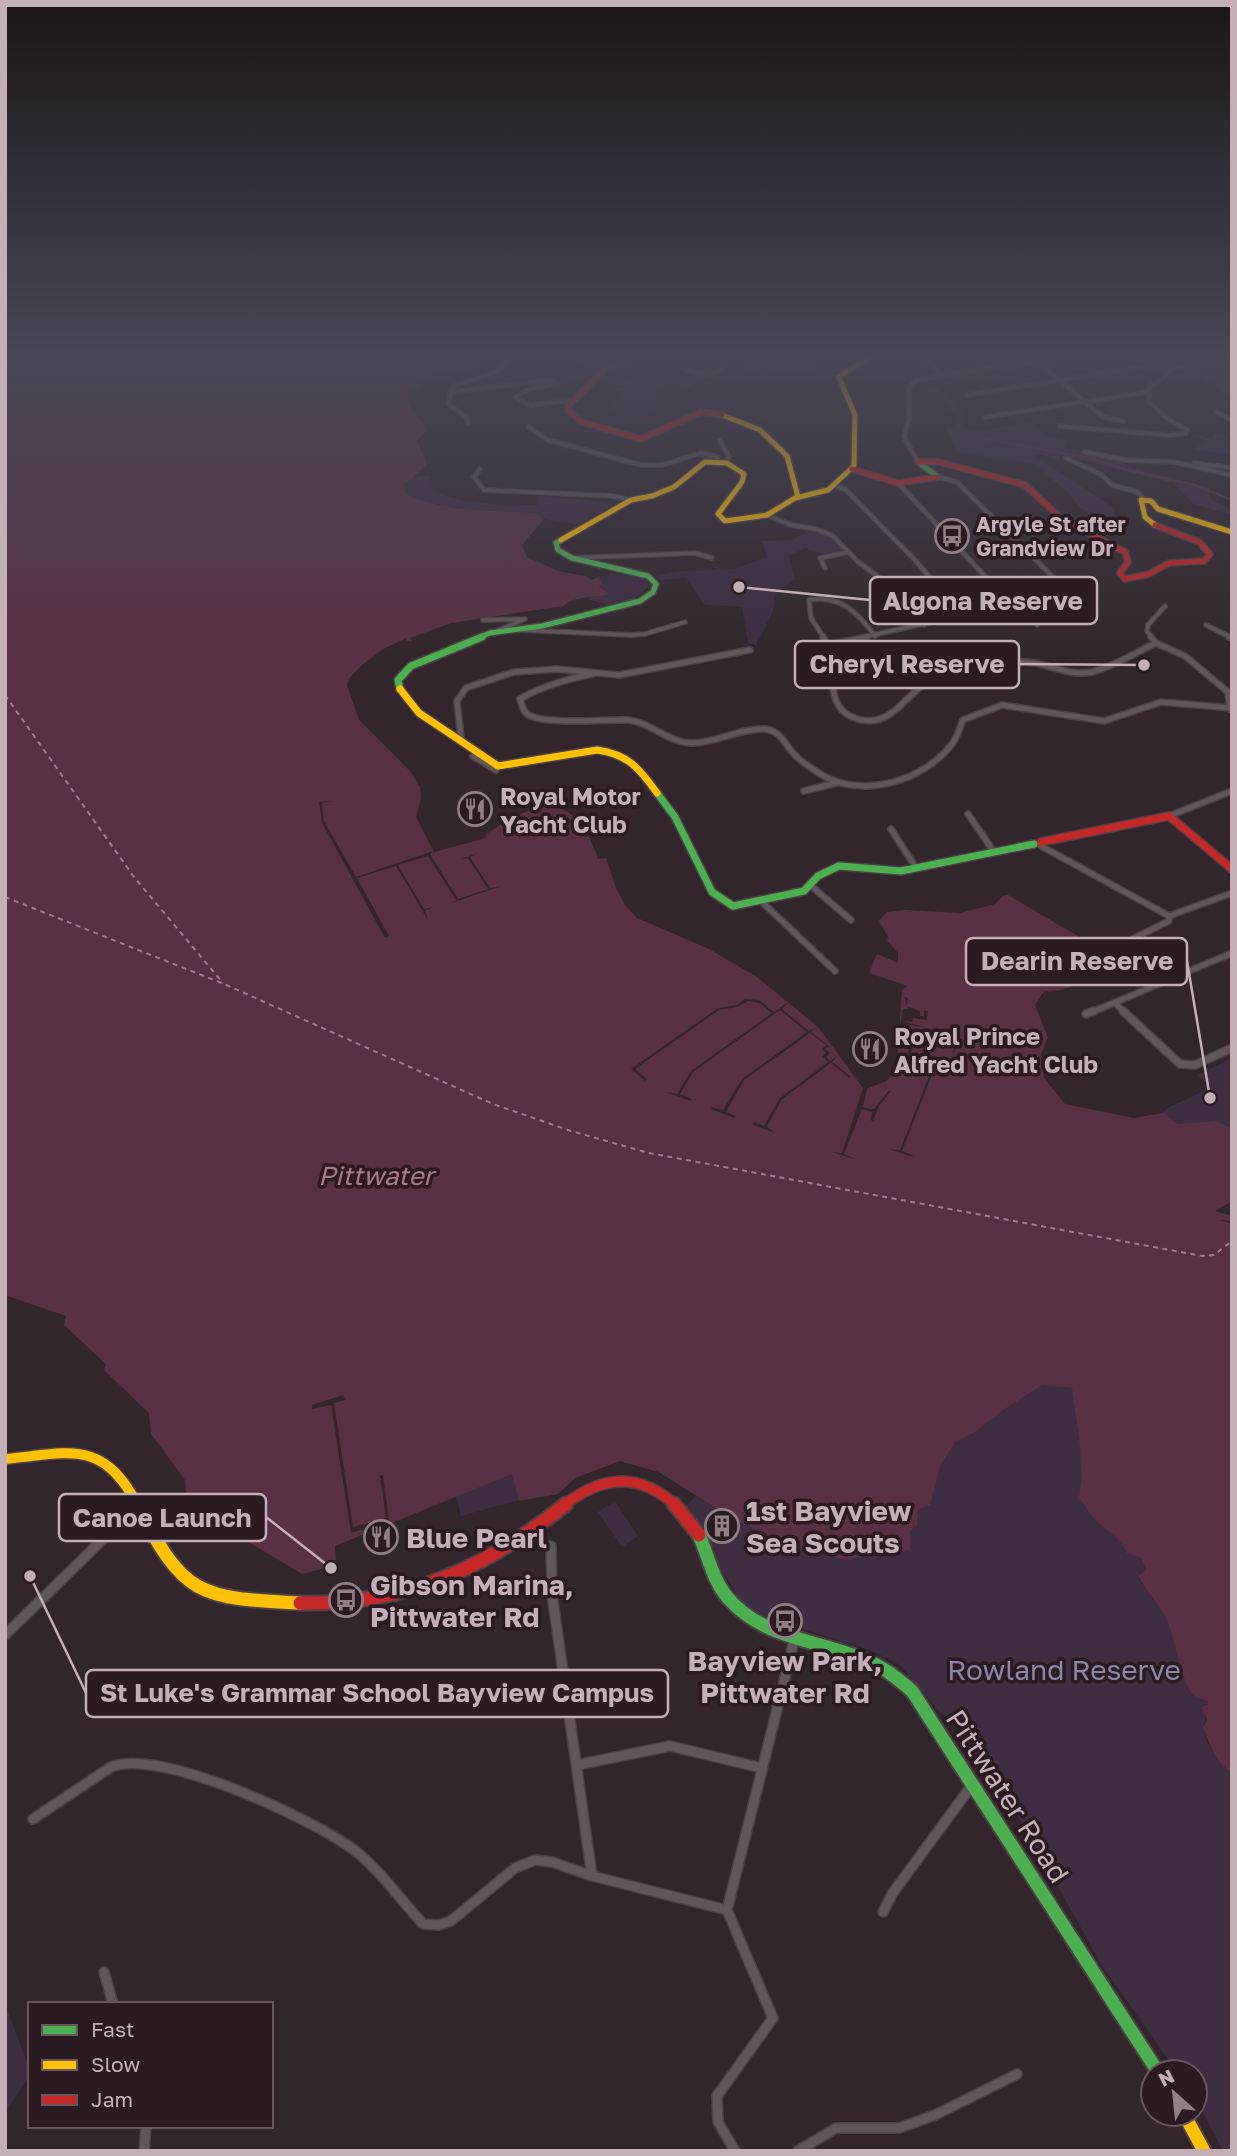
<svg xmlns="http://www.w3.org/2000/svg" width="1237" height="2156" font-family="'Golos Text',sans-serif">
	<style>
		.green { fill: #3f2d42 }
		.water { fill: #583244 }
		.pier { fill: #32262c }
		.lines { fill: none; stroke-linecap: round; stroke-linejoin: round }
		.stream { stroke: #583244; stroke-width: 2 }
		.ferry { stroke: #ab7891; stroke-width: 2; stroke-dasharray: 5 4.5; stroke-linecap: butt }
		.street-far3-casing { stroke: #4b4246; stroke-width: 6 }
		.street-far2-casing { stroke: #4b4246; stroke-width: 8 }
		.street-far1-casing { stroke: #4b4246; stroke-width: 10 }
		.street-casing { stroke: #4b4246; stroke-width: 12 }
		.fast-far2-casing { stroke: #4c4146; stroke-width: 8 }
		.fast-far1-casing { stroke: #4c4146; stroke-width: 10 }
		.fast-casing { stroke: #4c4146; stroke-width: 17 }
		.slow-far3-casing { stroke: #4c4146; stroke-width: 8 }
		.slow-far2-casing { stroke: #4c4146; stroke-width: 10 }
		.slow-far1-casing { stroke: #4c4146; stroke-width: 13 }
		.slow-casing { stroke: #4c4146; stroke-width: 17 }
		.jam-far3-casing { stroke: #4c4146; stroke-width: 8 }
		.jam-far2-casing { stroke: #4c4146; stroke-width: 10 }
		.jam-far1-casing { stroke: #4c4146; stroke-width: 13 }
		.jam-casing { stroke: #4c4146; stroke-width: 17 }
		.street-far3 { stroke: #61565a; stroke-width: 3.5 }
		.street-far2 { stroke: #61565a; stroke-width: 5 }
		.street-far1 { stroke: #61565a; stroke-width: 7 }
		.street { stroke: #61565a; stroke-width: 9 }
		.fast-far2 { stroke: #4caf50; stroke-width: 5 }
		.fast-far1 { stroke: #4caf50; stroke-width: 7 }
		.fast { stroke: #4caf50; stroke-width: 13 }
		.slow-far3 { stroke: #ffc107; stroke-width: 5 }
		.slow-far2 { stroke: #ffc107; stroke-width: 7 }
		.slow-far1 { stroke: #ffc107; stroke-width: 10 }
		.slow { stroke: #ffc107; stroke-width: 13 }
		.jam-far3 { stroke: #c62828; stroke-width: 5 }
		.jam-far2 { stroke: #c62828; stroke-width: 7 }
		.jam-far1 { stroke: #c62828; stroke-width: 10 }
		.jam { stroke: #c62828; stroke-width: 13 }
		.labels { text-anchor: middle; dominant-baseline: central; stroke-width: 7; stroke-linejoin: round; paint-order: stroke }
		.far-poi-label { font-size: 21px; font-weight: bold; fill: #c4afb8; stroke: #2c1a22; text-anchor: start }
		.poi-label { font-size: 24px; font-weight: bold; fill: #c4afb8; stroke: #2c1a22; text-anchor: start }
		.water-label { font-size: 26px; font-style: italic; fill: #ab7891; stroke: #2c1a22 }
		.near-poi-label { font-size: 28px; font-weight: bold; fill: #c4afb8; stroke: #2c1a22; text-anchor: start }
		.near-park-label { font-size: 28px; fill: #8c85a9; stroke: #2c1a22 }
		.near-street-label { font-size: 28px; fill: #c4afb8; stroke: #2c1a22 }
		.leader { fill: none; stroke: #c4afb8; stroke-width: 2.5 }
		.callout-dot { fill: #c4afb8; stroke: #2c1a22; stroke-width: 2.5 }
		.callout { fill: #2c1a22; stroke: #c4afb8; stroke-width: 2.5 }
		.callout-label { font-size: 26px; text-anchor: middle; font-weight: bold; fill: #c4afb8 }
	</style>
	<rect width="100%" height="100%" fill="#32262c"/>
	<g class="green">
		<path d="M475 354H489L483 365C462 369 431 372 418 392L405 394C418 372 448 365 471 363Z"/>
		<path d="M745 354H829L810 367 837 375 833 378 802 372V375L771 374V379L749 372 744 362 729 363 744 361Z"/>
		<path d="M1170 354H1232V371L1191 369Z"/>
		<path d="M1193 370 1232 372V399Z"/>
		<path d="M651 371 693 385 687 388 670 383 650 394 694 411 667 402 635 416 609 408 623 392 595 386 625 390 627 387 599 382 605 375 630 380Z"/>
		<path d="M937 388 965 414 963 428 975 431 1033 422 1046 437 1067 440 1065 448 1123 462 1127 466 1209 488V498L1232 509V515L1194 504 1173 483 1062 455 1059 460 1037 453 1035 456 1114 508 1115 520 1111 524 1080 508 1067 491 1033 464 958 452 945 428H954L955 416 943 399 926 389Z"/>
		<path d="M1213 433H1221L1232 444V455L1193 449 1208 442 1191 434 1212 439Z"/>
		<path d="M429 475 430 488C460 507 504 504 538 505L540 496 615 503 579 525 544 519 536 513C493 510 446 512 407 494L403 484 413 478Z"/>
		<path d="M809 530 830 536 844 552 830 556 805 548 789 556 795 579 775 594 773 611 756 645 748 643 742 607 705 605 686 578 660 580 659 575 681 571 717 570 710 561 721 570 734 569 767 557 762 541 792 540Z"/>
		<path d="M611 573 647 580 649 586C628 608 615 610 587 598L609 594 599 587 603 582 597 578Z"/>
		<path d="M1232 1058V1128L1215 1121 1178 1125 1163 1113 1167 1108 1211 1088 1198 1075Z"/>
		<path d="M1107 1342 1145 1566V1572L1138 1577C1146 1591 1158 1603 1166 1618 1174 1635 1183 1686 1193 1695 1197 1698 1203 1699 1208 1702 1208 1711 1203 1722 1204 1730 1206 1743 1220 1767 1232 1772V2151H1223L1195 2097V2072H1177L1103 1967 992 1770 989 1769 987 1772 990 1778 986 1780 979 1776 970 1761C983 1744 970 1736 956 1726 949 1721 948 1717 940 1712L900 1665 872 1651 765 1617 741 1601 719 1566 709 1539 685 1507 696 1496 659 1472 620 1461 575 1478 558 1494 515 1501 461 1516 456 1495 493 1481 495 1470Z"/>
		<path d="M615 1501 638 1536 622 1547 598 1512Z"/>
		<path d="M5 2004 30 2071V2075L5 2113Z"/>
	</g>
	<path class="water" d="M5 354H475L471 363C448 365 418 372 405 394 406 409 422 415 426 430L417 441 427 463 413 478 403 484 407 494C446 513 494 510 536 513L544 519 522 545 527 557 558 571 586 576 591 580 597 578 603 582 599 587 610 594C594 599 578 594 563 606L451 623 410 638 412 642 405 640 409 637 385 648 362 665 350 677 347 685 359 720 410 771 420 787 421 798 416 817 434 852 486 838 485 835C536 799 575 789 598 859L606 858 616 888 625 905 637 918 709 949 757 977 818 1027 863 1088 866 1089 887 1081 897 1065 902 990 908 986 869 973 877 954 898 963V953L887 940 889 938 879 921 887 912 905 910 960 913 995 904 1003 896 1008 895 1105 952C1090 977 1073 993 1044 991L1035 1005 1048 1038 1041 1054 1044 1078 1065 1104 1134 1118 1163 1113 1178 1124 1215 1121 1232 1128V1201L1215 1211 1232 1216 1231 1221 1220 1220 1232 1224V1772C1216 1765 1209 1742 1203 1728L1207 1719 1201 1707 1208 1705V1702C1203 1698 1198 1700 1193 1695 1181 1683 1175 1637 1166 1618 1158 1603 1146 1591 1138 1576L1146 1570 1142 1558 1127 1553C1120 1536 1103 1530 1092 1516 1086 1509 1086 1505 1079 1498L1082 1478 1080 1445 1072 1388 1042 1385 1003 1410 975 1432 955 1442 940 1466 930 1505 918 1510 917 1525 910 1531V1550L881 1551 846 1560 797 1547 737 1521 659 1472 620 1461 575 1478 558 1494 519 1501 512 1474 335 1546 336 1565 302 1574 187 1505 185 1480 151 1434 149 1413 104 1370 106 1364 64 1325 66 1316 5 1295Z"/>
	<g class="pier">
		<path d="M333 801 322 803 324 821 356 877 433 851 430 854 458 899 488 889 468 858 461 859 478 853 470 857 490 888 502 886 448 904 456 900 428 856 398 865 424 909 434 907 425 911 429 922 396 866 357 878 389 936 385 938 322 823 319 802Z"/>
		<path d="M904 997 908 998 907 1006 920 1011V1016H924V1010L928 1011 927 1020 913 1018 912 1022 903 1021 927 1028 905 1024V1028L927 1031V1035L957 1045 953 1054 954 1045 948 1044 943 1049 945 1043 938 1041 934 1046 936 1040 929 1038 925 1044V1036L918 1034 908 1061 945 1072 950 1066 947 1075 933 1072 902 1151 914 1156H910L888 1149 900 1150 931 1071 904 1062 909 1049 899 1048 909 1046 914 1034 899 1031 903 1009H908Z"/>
		<path d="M745 999 759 1000 774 1012 788 1002 782 1009 809 1031 818 1027 811 1032 829 1046 825 1049 830 1053 826 1057 830 1061 838 1055 832 1062 850 1076 849 1078 831 1063 782 1099 767 1127 775 1133 753 1125 754 1122 764 1126 780 1098 828 1062 822 1056 826 1053 822 1049 826 1045 810 1033 744 1080 726 1112 736 1116 734 1118 711 1109 712 1107 723 1110 742 1079 807 1032 780 1010 693 1072 680 1094 692 1099 690 1101 666 1092 677 1094 691 1071 772 1013 759 1003 748 1001 737 1007 719 1010 635 1069 647 1079 645 1081 631 1069 718 1008 737 1005Z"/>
		<path d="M863 1088 867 1089 863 1107 871 1109H874L889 1090 891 1091 879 1106 873 1121 870 1120 872 1112 862 1109 844 1154 857 1160 832 1152 842 1153Z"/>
		<path d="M343 1395 345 1400 334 1403 353 1527 386 1518 380 1476 383 1475 389 1521 368 1527 378 1530 372 1532 360 1530 351 1533 331 1405 312 1409V1405Z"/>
	</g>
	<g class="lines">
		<path class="stream" d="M948 432 1091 458 1127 470 1192 484 1232 500"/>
		<g class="ferry">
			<path d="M5 695 134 877 223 983"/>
			<path d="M5 897 224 984 493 1104 571 1131 649 1153 1202 1256 1214 1255 1232 1241"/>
		</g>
		<g class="street-far3-casing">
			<g id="street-far3">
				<path d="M920 354 941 374"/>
				<path d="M1011 354 1028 362"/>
				<path d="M1123 354 1154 365 1197 370"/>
				<path d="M579 358 614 365"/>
				<path d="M1039 363 1103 417 1123 421"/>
				<path d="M687 371 712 375 723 367V354"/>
				<path d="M450 392 551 380 558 384 529 389 516 397 530 405 576 400"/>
				<path d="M967 395 1154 365"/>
				<path d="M1216 412 1232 420"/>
				<path d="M985 417 1149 392"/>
				<path d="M468 423 467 417 448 404 453 386 497 372 511 354"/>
				<path d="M1059 426 1169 435 1186 433 1187 430 1167 418 1148 401 1150 386 1161 380 1172 368"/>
				<path d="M529 427 548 440 641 465H662L701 453 718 457 716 461"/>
				<path d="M720 441 729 456 727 463"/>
				<path d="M1085 452 1126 460 1174 462 1232 475"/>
				<path d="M1066 458 1102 475 1112 485 1137 492 1145 500"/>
				<path d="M918 462 904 437 909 419V387L916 380 1015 364 1047 363 1058 358 1059 354"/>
				<path d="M1194 463 1232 468"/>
				<path d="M480 469 474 477 484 490 613 496 631 500"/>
				<path d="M898 483 1012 605"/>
				<path d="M834 486 845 489 915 560 963 616"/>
				<path d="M767 515 791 525 816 529 833 536 858 562 890 585 924 625"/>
				<path d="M572 558 695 553 712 558"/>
				<path d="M825 568 820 558 849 552"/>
				<path d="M1017 604 1037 625"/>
				<path d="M483 620 525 619 497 631"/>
				<path d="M1206 625 1232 638"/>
				<path d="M521 630 631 635 645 634 685 622"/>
				<path d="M824 638 811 618 809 600C840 594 858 613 875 636"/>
				<path d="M859 638 1064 593 1063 587 957 482 938 477"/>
				<path d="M1152 638 1147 631 1148 625 1165 606"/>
			</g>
		</g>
		<g class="street-far2-casing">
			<g id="street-far2">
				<path d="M823 637C840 663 821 703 852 717 892 734 906 690 934 678 944 674 1013 662 1024 662 1047 662 1069 677 1092 672 1114 667 1136 652 1156 643L1185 656 1228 692 1230 709"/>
				<path d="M1151 637 1156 643"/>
				<path d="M1229 637 1232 638"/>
				<path d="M828 645 867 637"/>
				<path d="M596 673C569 679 544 685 520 699 522 706 523 713 531 716 552 725 602 719 627 720 649 721 668 743 692 743 716 743 740 728 765 729 781 730 786 747 796 756 803 763 814 770 822 775 863 799 924 781 952 744 957 737 960 728 963 720L1002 705 1104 721 1161 702 1232 708"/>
				<path d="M835 675C856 677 875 675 887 656"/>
				<path d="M461 738 457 701 466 688 514 672 557 669 619 675 750 650"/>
				<path d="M473 756 496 770"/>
				<path d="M804 791 836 783"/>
				<path d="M968 814 994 852"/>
				<path d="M1169 816 1232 791"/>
				<path d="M891 829 916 868"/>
				<path d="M1041 846 1169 916"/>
				<path d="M810 885 851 920"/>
				<path d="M762 902 835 971"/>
				<path d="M1132 939 1169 921V916L1232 893"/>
				<path d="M1115 1003 1125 1013"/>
				<path d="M1090 1013 1232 953"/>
			</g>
		</g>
		<g class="street-far1-casing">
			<g id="street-far1">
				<path d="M1123 1011 1180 1064 1195 1065 1232 1048"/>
				<path d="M1086 1014 1094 1011"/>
			</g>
		</g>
		<g class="street-casing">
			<g id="street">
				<path d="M551 1546 552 1594 592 1876"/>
				<path d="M5 1635 136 1507"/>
				<path d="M577 1765 670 1746 762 1768"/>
				<path d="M33 1819 111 1767C159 1747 313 1819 354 1850 380 1870 400 1899 423 1924L439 1925 451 1921 515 1868 535 1860 552 1862 592 1876 727 1910"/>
				<path d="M727 1910 795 1637"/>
				<path d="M727 1910 773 2018 717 2096 718 2122 735 2151"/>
				<path d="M883 1912 892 1894 972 1785"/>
				<path d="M104 1972 113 2004"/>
				<path d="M144 2151 146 2126"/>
				<path d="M798 2151 836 2128H899L935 2115 1017 2074"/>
			</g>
		</g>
		<g class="fast-far2-casing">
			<g id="fast-far2">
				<path d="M918 462 938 477"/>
				<path d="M477 638 490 633 542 626 640 601 653 592 656 584 648 576 572 558 558 550 556 543 561 540"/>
			</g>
		</g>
		<g class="fast-far1-casing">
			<g id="fast-far1">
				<path d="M400 689 398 680 411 666 482 637"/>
				<path d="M657 793 675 817 712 892 733 906 804 891 818 876 839 866 901 871 1034 844"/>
			</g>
		</g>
		<g class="fast-casing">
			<path id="fast" d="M699 1535C708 1555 713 1581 728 1598 764 1640 821 1640 868 1661 885 1668 898 1679 912 1691L1158 2072"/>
		</g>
		<g class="slow-far3-casing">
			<g id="slow-far3">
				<path d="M722 415 760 430 787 456 798 497"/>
				<path d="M1155 525 1145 517 1141 500 1151 501 1158 509 1232 532"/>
				<path d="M561 540 631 500 652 496 674 487 705 462 727 463 744 474 742 482 718 514 725 521 767 515 795 498 828 490 854 466 855 415 839 377 874 354"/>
			</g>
		</g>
		<g class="slow-far2-casing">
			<path id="slow-far2" d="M400 689 419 713 498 766 597 750C628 754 640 769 657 793"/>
		</g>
		<g class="slow-far1-casing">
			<path id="slow-far1" d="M5 1459C70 1453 103 1438 138 1506"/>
		</g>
		<g class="slow-casing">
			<g id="slow">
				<path d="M137 1504C184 1597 199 1598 300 1603"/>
				<path d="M1184 2114 1204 2151"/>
			</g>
		</g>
		<g class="jam-far3-casing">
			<g id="jam-far3">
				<path d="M645 354 606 368 568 406V410L582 422 641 439 701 412 722 415"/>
				<path d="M918 462H939L1025 485 1062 519 1125 552 1128 562 1120 573 1125 579 1149 574 1169 563 1204 561 1210 554 1199 542 1155 525"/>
				<path d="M852 469 898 483 938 477"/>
			</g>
		</g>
		<g class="jam-far2-casing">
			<path id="jam-far2" d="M1041 842 1169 816 1232 869"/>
		</g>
		<g class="jam-far1-casing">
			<path id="jam-far1" d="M563 1506C601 1476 639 1471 676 1506"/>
		</g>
		<g class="jam-casing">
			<g id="jam">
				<path d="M674 1504 699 1535"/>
				<path d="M300 1603C405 1605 485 1569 566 1504"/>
			</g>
		</g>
		<use href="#street-far3" class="street-far3"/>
		<use href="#street-far2" class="street-far2"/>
		<use href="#street-far1" class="street-far1"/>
		<use href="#street" class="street"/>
		<use href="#fast-far2" class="fast-far2"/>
		<use href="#fast-far1" class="fast-far1"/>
		<use href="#fast" class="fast"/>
		<use href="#slow-far3" class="slow-far3"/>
		<use href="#slow-far2" class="slow-far2"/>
		<use href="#slow-far1" class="slow-far1"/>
		<use href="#slow" class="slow"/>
		<use href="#jam-far3" class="jam-far3"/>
		<use href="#jam-far2" class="jam-far2"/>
		<use href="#jam-far1" class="jam-far1"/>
		<use href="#jam" class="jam"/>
	</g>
	<linearGradient id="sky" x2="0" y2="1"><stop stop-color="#1c1518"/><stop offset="0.54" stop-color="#494756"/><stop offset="1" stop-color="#494756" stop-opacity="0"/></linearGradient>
	<rect width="1237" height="655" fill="url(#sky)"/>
	<defs>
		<g id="bus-ring" transform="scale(1.75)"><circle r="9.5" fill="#2c1a22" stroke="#917f87" stroke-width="1.5"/><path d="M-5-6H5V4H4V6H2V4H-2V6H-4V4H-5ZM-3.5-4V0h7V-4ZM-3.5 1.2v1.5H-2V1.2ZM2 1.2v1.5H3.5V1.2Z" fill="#917f87"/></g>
		<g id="restaurant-ring" transform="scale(1.75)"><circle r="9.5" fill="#2c1a22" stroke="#917f87" stroke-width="1.5"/><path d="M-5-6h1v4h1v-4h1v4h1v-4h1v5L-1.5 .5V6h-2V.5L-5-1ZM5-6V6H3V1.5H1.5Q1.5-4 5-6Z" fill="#917f87"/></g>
		<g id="building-ring" transform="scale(1.75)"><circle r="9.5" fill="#2c1a22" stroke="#917f87" stroke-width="1.5"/><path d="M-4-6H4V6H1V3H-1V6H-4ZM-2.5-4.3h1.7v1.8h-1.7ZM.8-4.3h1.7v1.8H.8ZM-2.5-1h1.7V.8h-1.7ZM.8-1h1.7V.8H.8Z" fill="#917f87"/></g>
	</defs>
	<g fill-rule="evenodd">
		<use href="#bus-ring" x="952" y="536"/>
		<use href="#restaurant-ring" x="475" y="809"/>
		<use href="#restaurant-ring" x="870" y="1049"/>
		<use href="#building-ring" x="722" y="1526"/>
		<use href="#restaurant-ring" x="381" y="1537"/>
		<use href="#bus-ring" x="346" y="1600"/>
		<use href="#bus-ring" x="785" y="1621"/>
	</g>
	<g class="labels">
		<g class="far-poi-label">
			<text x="976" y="524">Argyle St after<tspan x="976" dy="24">Grandview Dr</tspan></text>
		</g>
		<g class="poi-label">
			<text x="500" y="795">Royal Motor<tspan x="500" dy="28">Yacht Club</tspan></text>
			<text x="894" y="1035">Royal Prince<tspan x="894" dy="28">Alfred Yacht Club</tspan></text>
		</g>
		<g class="water-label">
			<text x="376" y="1175">Pittwater</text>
		</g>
		<g class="near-poi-label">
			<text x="746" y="1510">1st Bayview<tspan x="746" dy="32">Sea Scouts</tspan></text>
			<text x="406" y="1537">Blue Pearl</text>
			<text x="370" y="1584">Gibson Marina,<tspan x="370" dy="32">Pittwater Rd</tspan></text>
			<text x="785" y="1660" text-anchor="middle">Bayview Park,<tspan x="785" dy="32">Pittwater Rd</tspan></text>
		</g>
		<g class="near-park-label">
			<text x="1064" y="1669">Rowland Reserve</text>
		</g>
		<g class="near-street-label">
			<text transform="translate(1008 1796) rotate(57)">Pittwater Road</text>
		</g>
	</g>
	<path class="leader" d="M739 587L870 600M1144 665L1019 664M1210 1098L1187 961M331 1568L266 1517M30 1576L86 1693"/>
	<g class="callout-dot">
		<circle cx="739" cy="587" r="7"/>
		<circle cx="1144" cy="665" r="7"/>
		<circle cx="1210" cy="1098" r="7"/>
		<circle cx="331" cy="1568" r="7"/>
		<circle cx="30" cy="1576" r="7"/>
	</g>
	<g class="callout">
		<rect x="870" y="577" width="227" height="47" rx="7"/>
		<rect x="795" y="641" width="224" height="47" rx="7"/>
		<rect x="966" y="938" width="221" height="47" rx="7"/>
		<rect x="59" y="1494" width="207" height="47" rx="7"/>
		<rect x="86" y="1670" width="582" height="47" rx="7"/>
	</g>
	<g class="callout-label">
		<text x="983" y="610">Algona Reserve</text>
		<text x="907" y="673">Cheryl Reserve</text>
		<text x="1077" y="970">Dearin Reserve</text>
		<text x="162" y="1527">Canoe Launch</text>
		<text x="377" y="1702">St Luke's Grammar School Bayview Campus</text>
	</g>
	<rect width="1237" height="2156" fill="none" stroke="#c4afb8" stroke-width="14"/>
	<rect x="28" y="2002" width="245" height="126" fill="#2c1a22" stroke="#69565e" stroke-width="2"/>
	<rect x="42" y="2025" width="35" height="10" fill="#4caf50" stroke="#69565e" stroke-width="2"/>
	<text x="91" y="2037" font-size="21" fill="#c4afb8">Fast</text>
	<rect x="42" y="2060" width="35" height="10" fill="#ffc107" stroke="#69565e" stroke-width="2"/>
	<text x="91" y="2072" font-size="21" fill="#c4afb8">Slow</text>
	<rect x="42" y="2095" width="35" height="10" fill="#c62828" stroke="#69565e" stroke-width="2"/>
	<text x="91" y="2107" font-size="21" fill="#c4afb8">Jam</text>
	<g transform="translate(1174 2093) rotate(333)"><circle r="33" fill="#2c1a22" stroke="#69565e" stroke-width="2"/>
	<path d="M0-5L12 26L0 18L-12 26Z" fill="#917f87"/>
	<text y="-10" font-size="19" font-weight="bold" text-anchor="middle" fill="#c4afb8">N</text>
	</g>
</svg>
